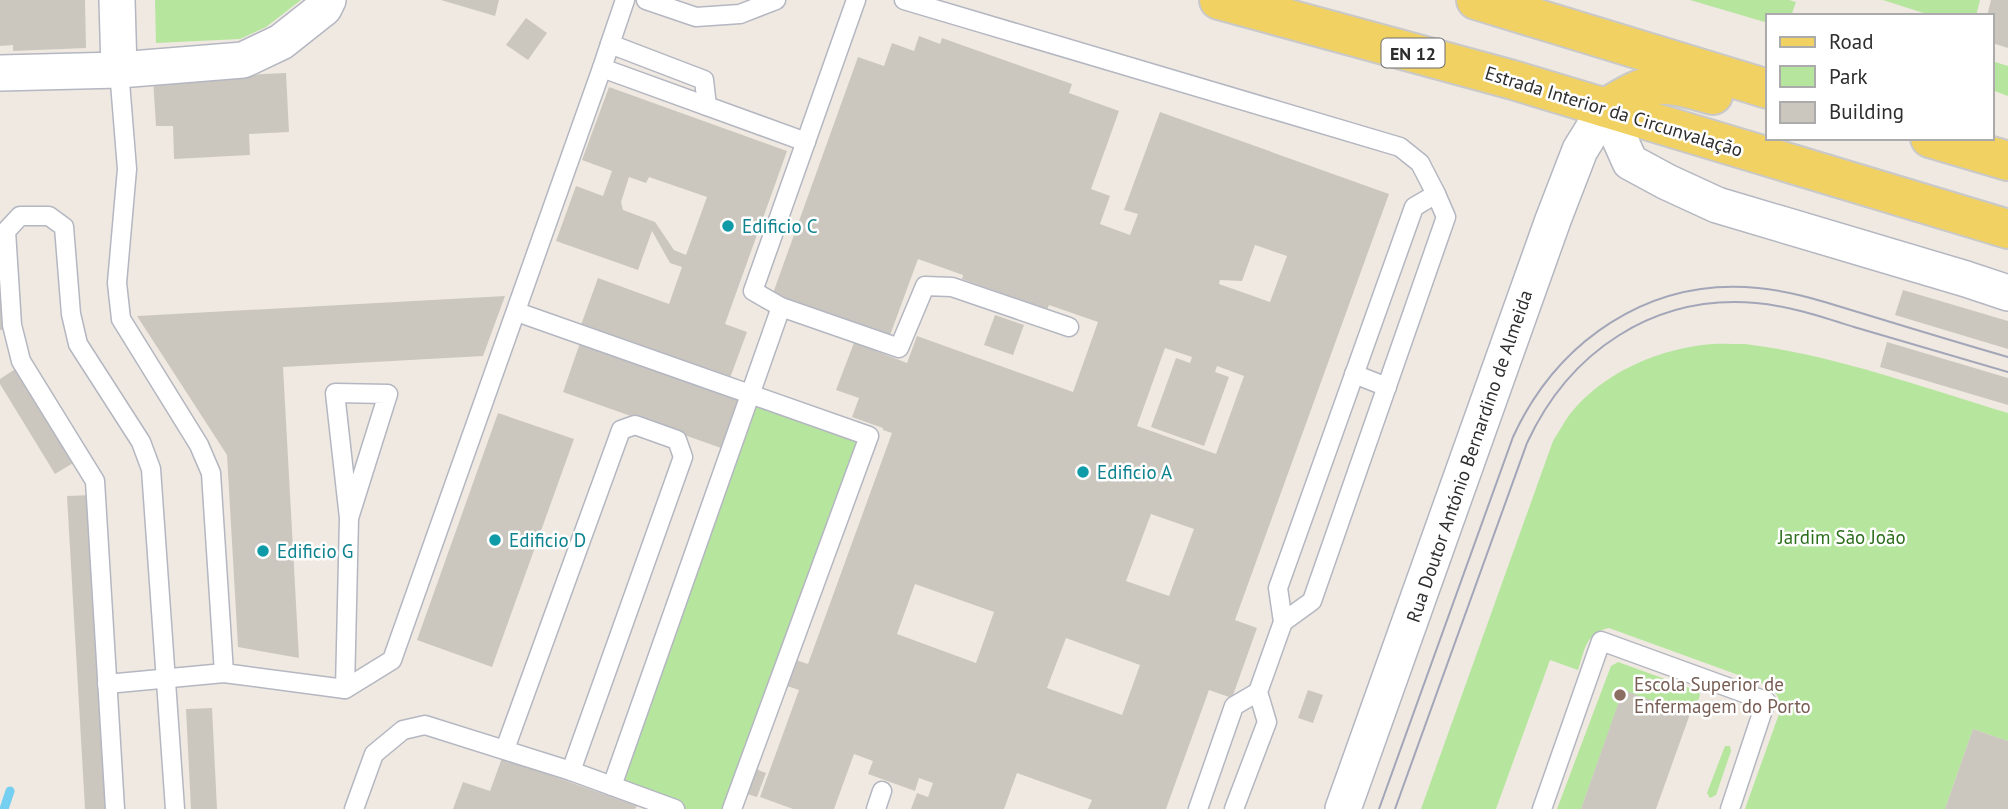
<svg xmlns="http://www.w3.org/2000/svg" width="2008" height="809" font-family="'PT Sans',sans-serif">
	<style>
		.green { fill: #b6e59e }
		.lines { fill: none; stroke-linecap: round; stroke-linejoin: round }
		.stream { stroke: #75cff0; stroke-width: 9 }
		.building { fill: #cbc7bf; fill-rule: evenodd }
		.service-casing { stroke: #b4b7c1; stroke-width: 21 }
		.minor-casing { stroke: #b4b7c1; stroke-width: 38 }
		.primary-casing { stroke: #c9c9c9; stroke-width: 42 }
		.service { stroke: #fff; stroke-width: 18 }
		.minor { stroke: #fff; stroke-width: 35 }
		.primary { stroke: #f2d163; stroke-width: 38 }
		.tram { stroke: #a3a6b8; stroke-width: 2 }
		.culture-dot { fill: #0f9aa8; stroke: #fff; stroke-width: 2.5 }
		.education-dot { fill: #8d6e63; stroke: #fff; stroke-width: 2.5 }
		.labels { text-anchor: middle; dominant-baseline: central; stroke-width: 5; stroke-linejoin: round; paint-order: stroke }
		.shield { fill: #fff; stroke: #6d6d6d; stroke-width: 2 }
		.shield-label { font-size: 18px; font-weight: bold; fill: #2e2e2e }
		.street-label { font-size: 19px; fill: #2e2e2e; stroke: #fff }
		.culture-label { font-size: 19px; fill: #0d838f; stroke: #fff; text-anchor: start }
		.park-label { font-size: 19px; fill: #2c6e1b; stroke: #fff }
		.education-label { font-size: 19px; fill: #785e54; stroke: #fff; text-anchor: start }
	</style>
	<rect width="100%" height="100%" fill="#efe9e1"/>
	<g class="green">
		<path d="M155 0H301L266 27 240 39 156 43Z"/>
		<path d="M1690 0H1789L1796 2 1791 16H1768V23Z"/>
		<path d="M1883 0H1980L1976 16H1933Z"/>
		<path d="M1992 61 2008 66V96L1992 90Z"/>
		<path d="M1745 344C1835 355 1921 387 2008 413V741L1973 729 1945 809H1745L1779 714C1782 700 1778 693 1766 685L1609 628C1585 633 1585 650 1578 670L1550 660 1496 809H1421L1553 441C1559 432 1564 422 1570 414 1602 374 1652 352 1702 345 1716 343 1731 344 1745 344Z"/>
		<path d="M750 395 869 436 732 809H675L612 786Z"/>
		<path d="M1618 662 1698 691 1700 695 1693 715 1623 691 1581 809H1557L1611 666Z"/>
		<path d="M1725 746H1730L1731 751 1716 795 1710 798 1707 793Z"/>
	</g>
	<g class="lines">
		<path class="stream" d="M4 809 10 791"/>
	</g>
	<g class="building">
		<path d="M0 0H85L86 48 13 51V45L0 46Z"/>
		<path d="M441 0H499L495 16Z"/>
		<path d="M1991 0H2008V48L1992 43V16H1987Z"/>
		<path d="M526 18 547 33 528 60 506 45Z"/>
		<path d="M919 36 940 44 942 38 1072 84 1069 93 1119 111 1091 189 1110 196 1100 224 1130 235 1138 214 1124 210 1160 112 1389 194 1235 620 1257 628 1232 698 1209 690 1166 809H1088L1092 800 1017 773 1004 809H911L917 793 928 797 933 783 919 778 915 791 868 774 873 761 854 754 834 809H793L760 797 799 690 787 686 796 660 808 664 892 433 883 430V428L852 417 859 398 836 390 855 340 877 348 876 351 907 363 917 336 1073 392 1098 322 1049 305 1047 310 962 279 963 275 918 259 889 338 772 296 858 57 884 66 892 43 914 51ZM1255 245 1287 256 1270 302 1219 284 1220 280 1242 281ZM1165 348 1192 357 1190 363 1176 358 1151 427 1204 446 1229 377 1215 372 1217 366 1244 376 1216 454 1137 426ZM1151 514 1194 529 1169 596 1126 581ZM915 584 994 612 976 663 897 634ZM1066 638 1140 665 1122 715 1047 688Z"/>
		<path d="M286 73 289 132 249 134 250 155 174 159 173 126H156L153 79Z"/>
		<path d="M609 87 787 151 725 324 747 332 730 378 581 325 598 278 669 304 682 267 670 263 652 231 638 270 556 241 576 186 603 196 612 171 582 160ZM629 177 646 183 649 177 707 197 686 255 674 250 655 222 623 210 621 202Z"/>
		<path d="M0 238 8 329 0 330Z"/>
		<path d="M1903 290 2008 321V349L1895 315Z"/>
		<path d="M505 296 483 356 283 367 299 658 238 647 227 455 137 316Z"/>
		<path d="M995 315 1024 325 1013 355 984 345Z"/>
		<path d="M581 340 739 396 721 448 563 392Z"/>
		<path d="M1887 342 2008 378V405L1880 367Z"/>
		<path d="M20 366 78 460 55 474 0 384V379Z"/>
		<path d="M498 413 574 439 492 667 417 640Z"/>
		<path d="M92 495 110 809H85L67 496Z"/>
		<path d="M1308 690 1323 695 1313 723 1298 718Z"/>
		<path d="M1623 690 1690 714 1656 809H1581Z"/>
		<path d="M212 708 217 809H191L186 709Z"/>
		<path d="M1973 729 2008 741V809H1945Z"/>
		<path d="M502 758 637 806 635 809H453L463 782 490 791Z"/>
		<path d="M756 769 766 773 757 797 747 794Z"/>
	</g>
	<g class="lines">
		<g class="service-casing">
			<g id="service">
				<path d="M646 0 696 17 740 14 776 0"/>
				<path d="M904 0 1400 147 1420 163 1436 194 1446 217 1312 601 1283 622"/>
				<path d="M610 44 625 0"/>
				<path d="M602 68 610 44 704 80 707 106"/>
				<path d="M119 70 127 169 117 283 121 319 199 445 211 473 224 673"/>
				<path d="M781 307 899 348 925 286 952 287 1069 327"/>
				<path d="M517 312 869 436 732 809"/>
				<path d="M1354 374 1387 387"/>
				<path d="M107 684 224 673 345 689 392 660 602 68 806 142"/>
				<path d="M345 689 349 518 388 394 335 393 349 518"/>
				<path d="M505 749 621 430 635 425 677 440 683 457 571 771"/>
				<path d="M612 786 781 307 753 291 856 0"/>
				<path d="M115 809 95 481 21 361 12 325 6 231 20 216H49L64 227 71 314 78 344 141 442 151 469 175 809"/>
				<path d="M354 809 374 754 403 730 425 725 571 771 675 809"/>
				<path d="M876 809 882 791"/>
				<path d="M1198 809 1234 706 1258 692"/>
				<path d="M1234 809 1267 722 1258 692 1283 622 1278 588 1414 207 1436 194"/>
				<path d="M1542 809 1601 641 1766 701 1730 809"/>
			</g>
		</g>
		<g class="minor-casing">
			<g id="minor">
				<path d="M117 0 119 70"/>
				<path d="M0 73 119 70 243 60 281 42 324 8 328 0"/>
				<path d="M1606 108 1630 162 1667 182 1717 205 1966 279 2008 293"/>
				<path d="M1343 809 1553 220 1580 150 1606 108"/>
			</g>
		</g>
		<g class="primary-casing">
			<g id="primary">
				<path d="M1219 0 1513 80 2008 229"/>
				<path d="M1476 0 1768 89"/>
				<path d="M1606 108C1652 79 1660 80 1713 95"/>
				<path d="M1930 138 2008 161"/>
			</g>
		</g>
		<use href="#service" class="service"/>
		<use href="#minor" class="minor"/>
		<use href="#primary" class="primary"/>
		<g class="tram">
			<path d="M1379 809 1513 437C1557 341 1649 277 1758 288 1793 291 1827 303 1861 313 1910 328 1959 343 2008 357"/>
			<path d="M1395 809 1527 443C1569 352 1653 294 1756 303 1790 306 1822 317 1854 327 1906 342 1957 357 2008 372"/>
		</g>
	</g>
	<g class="culture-dot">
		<circle cx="728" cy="226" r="7"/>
		<circle cx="1083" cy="472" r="7"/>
		<circle cx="495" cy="540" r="7"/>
		<circle cx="263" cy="551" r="7"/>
	</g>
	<circle class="education-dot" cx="1620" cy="695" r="7"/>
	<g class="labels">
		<rect class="shield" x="1381.5" y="38.5" width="63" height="29" rx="5"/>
		<g class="shield-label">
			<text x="1413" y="53">EN 12</text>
		</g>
		<g class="street-label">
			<text transform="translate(1614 111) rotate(17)">Estrada Interior da Circunvalação</text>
			<text transform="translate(1469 456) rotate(-71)">Rua Doutor António Bernardino de Almeida</text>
		</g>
		<g class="culture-label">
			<text x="742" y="226">Edificio C</text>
			<text x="1097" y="472">Edificio A</text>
			<text x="509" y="540">Edificio D</text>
			<text x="277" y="551">Edificio G</text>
		</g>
		<g class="park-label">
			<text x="1842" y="537">Jardim São João</text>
		</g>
		<g class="education-label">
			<text x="1634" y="684">Escola Superior de<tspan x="1634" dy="22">Enfermagem do Porto</tspan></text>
		</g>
	</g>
	<rect x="1766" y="14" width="228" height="126" fill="#ffffff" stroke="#ababab" stroke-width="2"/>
	<rect x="1780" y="37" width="35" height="10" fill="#f2d163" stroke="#ababab" stroke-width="2"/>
	<text x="1829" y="49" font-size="21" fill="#2e2e2e">Road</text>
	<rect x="1780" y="66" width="35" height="21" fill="#b6e59e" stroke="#ababab" stroke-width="2"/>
	<text x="1829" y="84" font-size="21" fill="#2e2e2e">Park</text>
	<rect x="1780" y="102" width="35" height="21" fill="#cbc7bf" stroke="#ababab" stroke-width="2"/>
	<text x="1829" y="119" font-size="21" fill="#2e2e2e">Building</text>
</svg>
